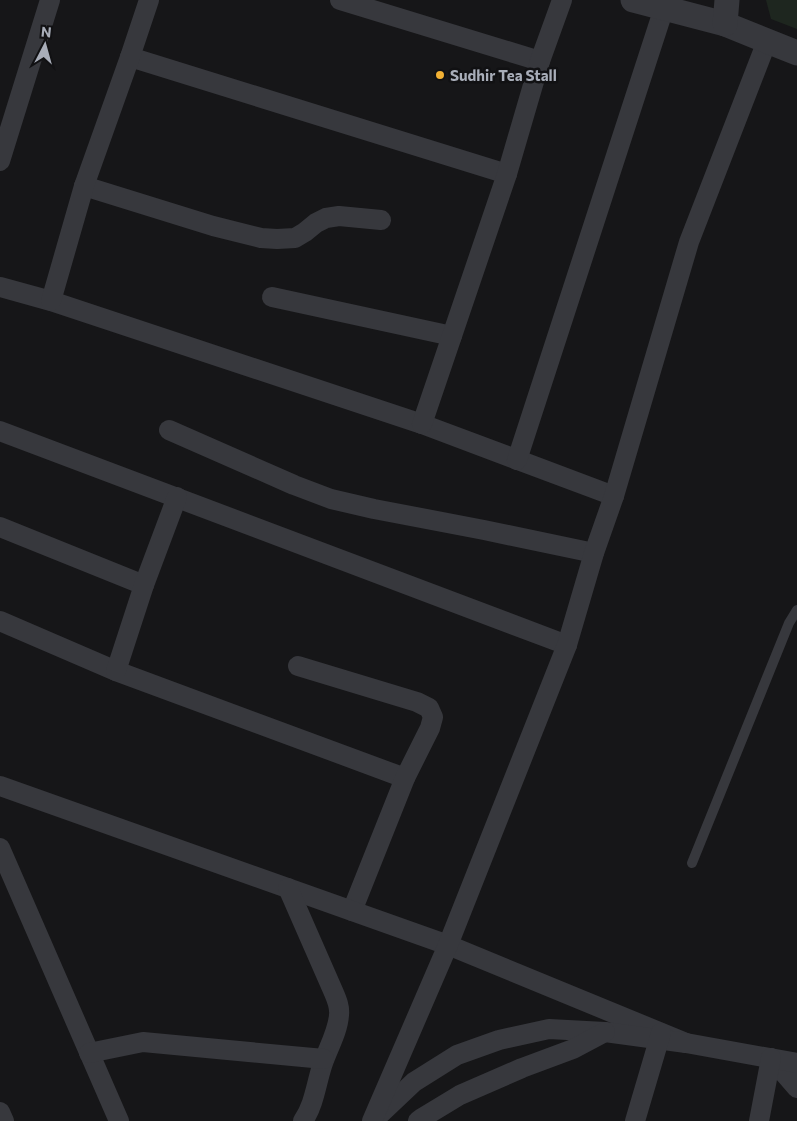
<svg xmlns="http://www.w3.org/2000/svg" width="797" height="1121" font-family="Commissioner,sans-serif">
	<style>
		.green { fill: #1e261f }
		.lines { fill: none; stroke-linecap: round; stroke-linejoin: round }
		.service { stroke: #37383d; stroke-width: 10 }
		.minor { stroke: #37383d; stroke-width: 20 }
		.tertiary { stroke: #37383d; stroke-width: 25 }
		.poi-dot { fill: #f2b134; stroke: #111113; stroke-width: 2 }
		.labels { text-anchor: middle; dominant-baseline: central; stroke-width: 5; stroke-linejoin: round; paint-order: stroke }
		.poi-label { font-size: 15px; font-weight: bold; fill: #a8adb8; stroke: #111113; text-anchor: start }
	</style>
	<rect width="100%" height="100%" fill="#161618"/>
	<path class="green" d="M766 0H797V29L771 19Z"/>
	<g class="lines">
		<path class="service" d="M692 863 789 623 797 610"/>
		<g class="minor">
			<path d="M340 0 540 61"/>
			<path d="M130 57 507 174"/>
			<path d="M0 161 50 0"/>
			<path d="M84 186 213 226 261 238 277 239 295 238 305 232 316 223 326 218 339 216 381 220"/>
			<path d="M0 287 51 301 422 424 614 496"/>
			<path d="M272 297 452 336"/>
			<path d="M51 301 84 186 130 57 149 0"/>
			<path d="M422 424 507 174 540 61 562 0"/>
			<path d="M169 430 294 485 331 499 374 509 484 530 594 553"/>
			<path d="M0 431 567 645"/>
			<path d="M517 460 664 8"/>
			<path d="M0 527 144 585"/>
			<path d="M0 621 116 671 405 778"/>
			<path d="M298 666 417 702 429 708 433 717 430 728 405 778 352 911"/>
			<path d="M116 671 144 585 177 497"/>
			<path d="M0 786 448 945 686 1043"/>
			<path d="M0 848 119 1121"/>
			<path d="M288 888 334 993C337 1000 340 1007 339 1015 338 1032 327 1050 322 1066 316 1085 314 1105 303 1121"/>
			<path d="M89 1053 143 1042 324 1059"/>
			<path d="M771 1058 797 1088"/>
			<path d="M0 1112 4 1121"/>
			<path d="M377 1117 414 1082 457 1055 499 1040 549 1029 605 1032 686 1043 797 1063"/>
			<path d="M372 1121 448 945 567 645 594 553 614 496 689 242 767 41"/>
			<path d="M418 1121 422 1118 460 1095 522 1068 573 1049 605 1032"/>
			<path d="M635 1121 661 1033"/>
			<path d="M759 1121 771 1058"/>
		</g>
		<g class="tertiary">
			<path d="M633 0 725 24 797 53"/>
			<path d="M725 24 727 0"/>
		</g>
	</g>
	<circle class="poi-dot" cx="440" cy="75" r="5"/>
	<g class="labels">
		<g class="poi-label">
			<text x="450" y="75">Sudhir Tea Stall</text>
		</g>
	</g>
	<g transform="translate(45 45) rotate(6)" stroke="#111113" stroke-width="4" paint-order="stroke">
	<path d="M0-4L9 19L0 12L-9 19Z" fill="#a8adb8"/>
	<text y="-8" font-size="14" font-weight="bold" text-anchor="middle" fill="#a8adb8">N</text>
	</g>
</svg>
